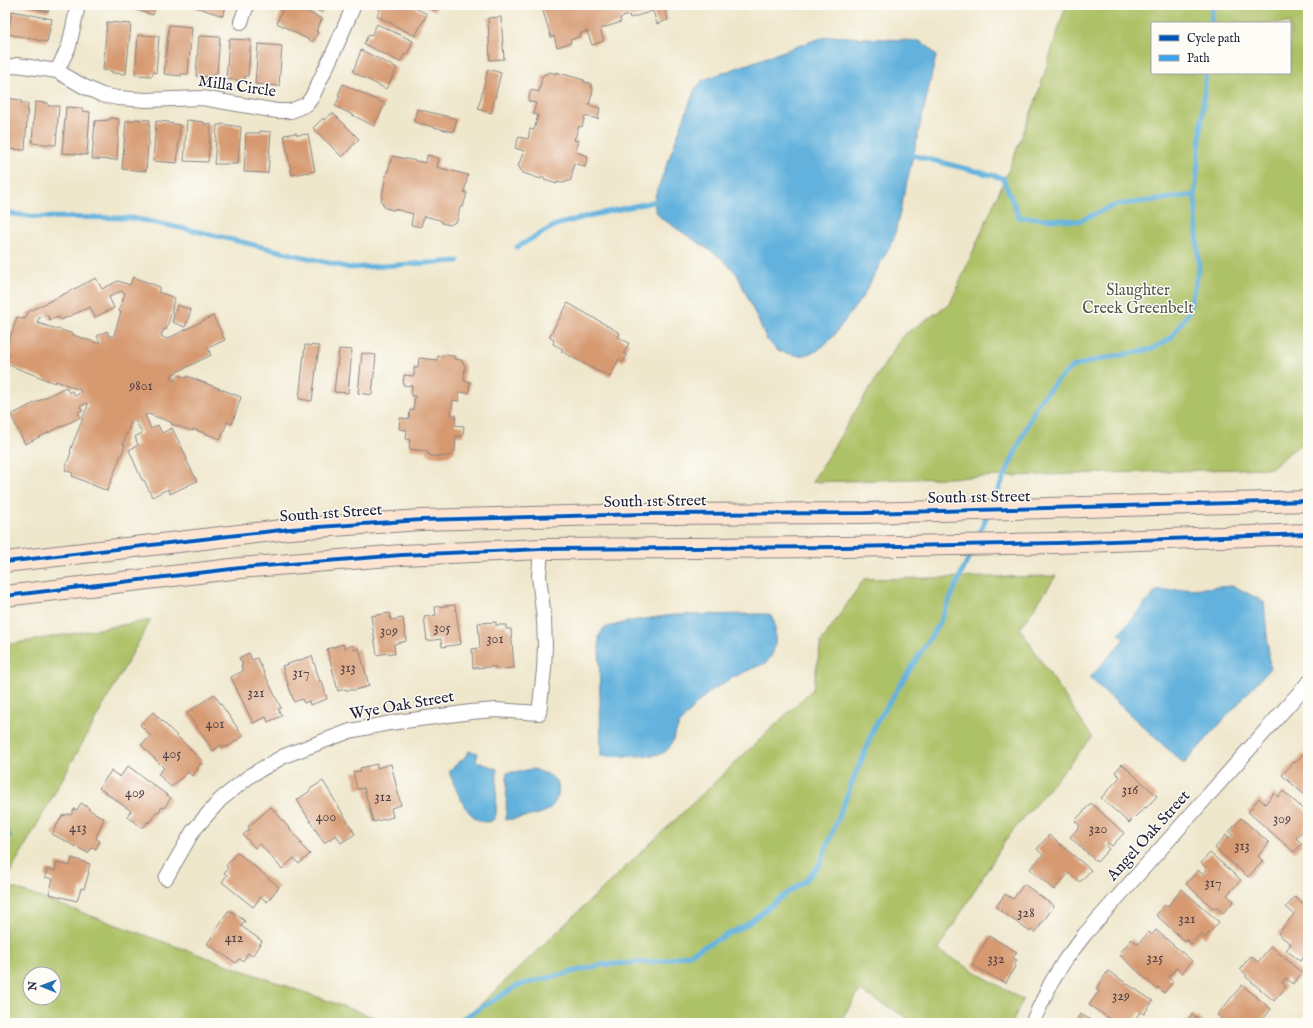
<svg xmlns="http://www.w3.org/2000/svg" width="1313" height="1028" font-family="'IM FELL English',serif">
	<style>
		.green { fill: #adc166; stroke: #687250; fill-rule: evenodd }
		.water { fill: #63b2dd; stroke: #426a8c }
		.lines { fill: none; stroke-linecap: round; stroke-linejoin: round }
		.stream { stroke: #63b2dd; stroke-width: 5 }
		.building { fill: #d69970; fill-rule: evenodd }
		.minor-casing { stroke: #888484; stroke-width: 16 }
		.secondary-casing { stroke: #888484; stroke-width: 22 }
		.minor { stroke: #fff; stroke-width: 14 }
		.secondary { stroke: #fde4d1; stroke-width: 20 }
		.quiet { stroke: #3ea2ec; stroke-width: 3; stroke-dasharray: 6 3; stroke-linecap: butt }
		.cycleway-casing { stroke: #fdfcf7; stroke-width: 6 }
		.cycleway { stroke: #0057b8; stroke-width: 4 }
		.labels { text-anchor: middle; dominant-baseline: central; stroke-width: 3; stroke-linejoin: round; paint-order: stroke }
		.number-label { font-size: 14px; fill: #4f4048 }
		.street-label { font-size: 16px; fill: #22223b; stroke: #fdfcf7 }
		.park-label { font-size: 16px; fill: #535a4a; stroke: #fdfcf7 }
	</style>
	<rect width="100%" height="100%" fill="#fdfcf7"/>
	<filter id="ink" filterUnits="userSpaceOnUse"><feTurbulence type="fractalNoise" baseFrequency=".025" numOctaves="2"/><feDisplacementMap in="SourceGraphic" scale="8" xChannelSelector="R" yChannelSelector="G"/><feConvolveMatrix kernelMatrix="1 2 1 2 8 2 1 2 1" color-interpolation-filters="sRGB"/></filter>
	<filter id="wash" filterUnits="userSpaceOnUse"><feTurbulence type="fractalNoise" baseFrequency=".012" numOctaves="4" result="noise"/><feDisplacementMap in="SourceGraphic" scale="16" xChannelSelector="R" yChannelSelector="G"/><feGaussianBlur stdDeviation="0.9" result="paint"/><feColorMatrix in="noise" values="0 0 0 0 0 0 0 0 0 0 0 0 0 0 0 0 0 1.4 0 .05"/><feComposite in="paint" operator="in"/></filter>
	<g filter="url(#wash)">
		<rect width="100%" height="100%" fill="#efe7cc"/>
		<g class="green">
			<path d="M1066 5H1308V438L1271 468 812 482 902 336 950 304 1009 169 1036 100ZM1152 23H1290V73H1152Z"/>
			<path d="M1056 576 1020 629 1092 737 1007 838 938 950 1023 1000 1012 1023H917L860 991 839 1023H461L813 689 821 642 864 579Z"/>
			<path d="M151 620 5 882V645Z"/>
			<path d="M5 885 390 1023H5ZM30 974H54V998H30Z"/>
		</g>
		<g class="water">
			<path d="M831 36 919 41 929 47 936 56 894 238 863 296 832 338 817 351 800 356 778 351 767 340 737 274 720 257 661 218 655 210V196L695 89 703 80 815 40Z"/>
			<path d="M1234 586 1264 602 1270 668 1184 764 1090 678 1124 639 1119 634 1156 591Z"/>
			<path d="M766 614C767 614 771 616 772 617 776 622 776 643 774 649 773 654 769 659 766 663 738 674 713 685 693 708 689 713 683 719 679 725 674 734 673 748 663 753 655 757 611 756 601 756L599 636 604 628 631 621 673 615Z"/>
			<path d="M469 751 478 753 476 761 497 769 496 814C495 819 492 822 487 822 467 822 456 789 450 774V770L464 758Z"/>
			<path d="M534 769C540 772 549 774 554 779 564 788 556 806 546 811 537 816 517 818 506 820L507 773Z"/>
		</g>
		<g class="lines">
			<g class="stream">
				<path d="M1211 23 1213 5"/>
				<path d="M908 154 1003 178 1019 217 1079 221 1115 205 1195 195"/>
				<path d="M5 213 37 217 132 218 200 232 350 268 458 261"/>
				<path d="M517 247 556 225 588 216 662 200"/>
				<path d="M992 504 1037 404 1055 383 1072 367 1100 359 1152 349 1171 338 1188 313 1199 268 1195 195 1206 73"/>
				<path d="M977 539 988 513"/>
				<path d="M455 1023 519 985 600 965 662 961 689 954 746 925 779 899 805 881 820 864 853 780 863 757 875 725 940 622 972 550"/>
			</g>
		</g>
		<g id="blocks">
			<g class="building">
				<path d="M22 5H50L48 12Z"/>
				<path d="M119 5H156L153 15Z"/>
				<path d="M189 5H225L224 6H226L223 16Z"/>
				<path d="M284 5H294L322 19 316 31 318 32 313 42 277 23Z"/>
				<path d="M307 5H326L322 13Z"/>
				<path d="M380 5H409L427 14 415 36 377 16 380 9 378 7Z"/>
				<path d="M422 5H438L435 11Z"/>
				<path d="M541 5H664L668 20 657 24 653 11 630 18 629 15 620 18 621 22 600 29 604 41 592 45 587 31 580 34 581 36 570 40 571 43 557 47 554 36 551 37Z"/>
				<path d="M12 11 52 19 47 42 8 34Z"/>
				<path d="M501 17 504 59 490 60 488 18Z"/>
				<path d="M107 22 131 24 126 74 112 73V71L103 70Z"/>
				<path d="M377 24 413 41 407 55 405 54 400 62 364 44 368 35 371 36Z"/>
				<path d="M169 25 192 27 188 74H181V76L164 74Z"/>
				<path d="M138 35 159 36 156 73 153 72 152 76 135 75Z"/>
				<path d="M199 36 220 37 217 73H214L213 77 196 76Z"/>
				<path d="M229 39 251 40 248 76H245V81L226 79Z"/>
				<path d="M258 44 282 46 279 86 255 84Z"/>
				<path d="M361 50 397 68 386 89 353 72Z"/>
				<path d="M488 69 501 73 491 113 478 109Z"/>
				<path d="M550 72 556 74V72L584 80V82L590 83 593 90 589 105 600 108 598 119 585 116 582 127 579 126 574 140 578 141 575 152 588 156 585 167 574 163 571 180 563 183 557 182V184L544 180 545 178 542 177 541 179 523 173 518 166 524 151 515 148 519 137 528 139 530 129 534 130 538 115 533 114 536 103 528 101 531 90 539 92 542 76Z"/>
				<path d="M343 84 385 104 374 126 335 106 340 96 338 95Z"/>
				<path d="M5 98 21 100V103H27L28 104 25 150 5 149Z"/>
				<path d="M35 102 48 103V106H59L56 145 32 143Z"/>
				<path d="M66 107 82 108V111L90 112 87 155 62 153Z"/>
				<path d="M417 109 457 119 453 132 414 122Z"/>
				<path d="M331 114H334L359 139 342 157 313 128 323 118 324 120Z"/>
				<path d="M110 118 119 119 117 160 92 159 95 121 109 120Z"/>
				<path d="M135 119 150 120 146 171 122 169 126 121H134Z"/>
				<path d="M187 120 204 122V124H211L208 162 184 161Z"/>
				<path d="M156 121 169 122 168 123 180 125 177 163 153 161Z"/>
				<path d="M221 124 241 127 238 164H214L217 125H221Z"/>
				<path d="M260 131 271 132 268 173 244 172 246 133H260Z"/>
				<path d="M296 133 297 135 308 134 315 171 292 175 284 135Z"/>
				<path d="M427 155 439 158 437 167 468 175 464 192 467 193 463 207H460L457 221 450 225 442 223 440 220 424 216 421 227 411 225 413 214 395 209 393 210 385 208 381 201 387 171H388L392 156 426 163Z"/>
				<path d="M133 277 160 287 158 292 175 298 172 307H173L166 330 164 329 161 336 167 339 213 316 225 340 208 348 211 355 171 375 173 380 175 381 178 375 187 378V376L241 397 232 424 227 422 221 439 193 429V431L171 424V422L148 414 145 415 151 429 158 425 162 433 172 428 187 458 186 459 197 481 170 494 168 489 152 497 144 480H142L129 450 138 445 135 437 142 433 135 420 131 422 123 444 125 445 107 491 72 476 73 473 65 470 71 452 70 451 88 405 87 403 80 406 82 411 78 412 81 417 25 444 11 415 66 387 69 393 72 391 75 396 81 392 80 390 56 381 55 383 6 364 10 354 5 352 17 317 25 319 28 312 96 278 102 289 118 281 130 285ZM121 291 125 293 119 311 121 312 114 335 110 337 107 331 97 336 100 342 97 343 73 335 74 334 37 323 39 318 47 314 50 320 59 317 61 320 90 307 95 317 114 308 109 297Z"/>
				<path d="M568 303 620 333 618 337 629 343 624 353 627 355 623 362 619 359 610 377 599 371V372L561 351 563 349 553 344 554 340 549 337Z"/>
				<path d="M177 305 191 310 185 327 172 322Z"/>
				<path d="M305 345 319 346 312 401 299 399Z"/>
				<path d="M339 349 352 350 348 393 334 392Z"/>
				<path d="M362 353 376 355 372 395 358 393Z"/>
				<path d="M442 355 454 356V359L461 360 465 366 464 381 470 382 469 393 459 392V401L453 400 451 415H456L455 425 464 426 463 436H456L455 451 449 456H442V457L430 456V454H427V451L409 449 410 440 406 439 407 430 399 429 400 418 409 419 410 410H413L415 396H411L412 386 403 385 404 375 414 376V367H418L419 358 437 360 438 356 441 357Z"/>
				<path d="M455 605 461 644 442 647 441 639 427 641 424 617 436 615 435 607Z"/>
				<path d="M390 613 391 620 403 618 406 641 394 644 395 654 388 653 377 655 371 616Z"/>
				<path d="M496 622V625H506V629H511L514 668 496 669V667H489L473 668 472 649 480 648 478 623Z"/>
				<path d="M343 644 344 648 353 645 354 650 359 648 369 686 355 690H346V689L338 691 327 649Z"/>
				<path d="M249 653 252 660 257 658 281 708 278 709 282 716 268 722 266 717 253 723 231 677 243 671 241 665H243L239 658Z"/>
				<path d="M312 656 320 682 322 681 327 699 310 705 309 701 304 703 302 699 294 702 282 666Z"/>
				<path d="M214 694 243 736 227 747 226 746 223 748 221 745 213 751 187 713Z"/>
				<path d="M153 712 203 762 197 768 198 769 192 776 188 772 171 787 158 774 164 768 141 745 151 736 140 725Z"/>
				<path d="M1303 754 1306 756 1308 754V798L1282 775 1294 762 1295 763Z"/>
				<path d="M377 764V768L391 764 401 805 391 808 393 817 373 822 364 788 357 789 353 772 361 771 360 768Z"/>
				<path d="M1122 764 1157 796 1146 808 1145 807 1141 812H1140L1129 823 1101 798 1120 777 1115 772Z"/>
				<path d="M128 766 171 798 164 808 162 807 159 812 157 811 149 823 148 821 144 827H141L127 816 131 811 99 788 111 771 120 777Z"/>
				<path d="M323 781 355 834 341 843 336 835 324 843 297 800 310 791V789Z"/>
				<path d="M1283 791 1308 813V825L1296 838 1302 844 1294 852 1248 812 1259 798 1265 804 1274 793 1278 797Z"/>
				<path d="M81 803 89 808V810L104 818 96 838 100 841 96 849 92 847 88 853 52 834 62 816 69 814 71 815 74 809 77 810Z"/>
				<path d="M1091 803 1124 833 1112 846 1108 843 1106 846 1109 849 1097 862 1070 837 1080 826 1075 821Z"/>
				<path d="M271 807 302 843 300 844 310 854 299 864 294 858 282 869 260 844 255 848 243 835 250 829 248 827Z"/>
				<path d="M1241 818 1269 843 1258 856 1263 861 1248 877 1215 848 1226 835 1229 838 1233 835 1229 832Z"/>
				<path d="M1049 835 1091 870 1080 882 1069 873 1054 890 1030 869 1043 855 1037 849Z"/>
				<path d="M237 852 279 887 267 902 261 897 253 907 222 882 227 875 224 873 228 868 226 866Z"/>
				<path d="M1210 853 1241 880 1227 895 1234 901 1223 913 1216 907 1214 909 1186 884 1198 870 1202 874 1207 869 1201 863Z"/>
				<path d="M72 858 90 864 88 871 89 872 84 889 81 888 77 901 49 894 53 879 45 877 47 869 55 871 57 863 70 866Z"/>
				<path d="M1024 884 1054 906 1035 933 1031 930 1030 932 996 907 1005 894 1013 899Z"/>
				<path d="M1182 889 1219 922 1205 938 1201 934 1191 944 1186 939 1185 941 1156 915 1165 905 1167 907Z"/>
				<path d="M1295 897 1308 907V957L1305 956 1300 961 1286 950 1291 944 1278 934 1294 914 1286 907Z"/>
				<path d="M228 911H231L245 921 241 926 262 941 252 956 248 953 243 961 239 959 236 963 207 944Z"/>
				<path d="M1156 930 1192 961 1182 973 1176 968 1168 977 1173 982 1164 993 1158 987 1157 989 1119 954 1132 939 1138 944 1149 932 1152 935Z"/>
				<path d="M989 936 1017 952 1013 958 1017 960 1014 965 1015 966 1006 983 1001 980V981L972 965Z"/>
				<path d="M1271 946 1302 973 1293 984 1286 978 1282 983 1286 987 1274 1001 1246 977 1247 975 1240 969 1251 956 1258 962Z"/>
				<path d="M1108 971 1153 1001 1144 1014 1140 1012 1133 1023H1116L1089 1005 1099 991 1096 989Z"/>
				<path d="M1242 985 1271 1009 1261 1022 1258 1020 1255 1023H1227L1217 1015Z"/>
				<path d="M1080 1014 1097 1023H1075Z"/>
				<path d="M1192 1014 1204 1023H1185Z"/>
			</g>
		</g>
	</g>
	<g filter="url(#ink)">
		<use href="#blocks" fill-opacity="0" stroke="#888484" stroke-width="1"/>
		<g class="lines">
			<g class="minor-casing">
				<g id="minor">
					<path d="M241 22 247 5"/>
					<path d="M5 68 17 65 57 71 83 86 102 95 118 98 146 100 202 98 277 111H291L307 104 312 97 335 49 354 5"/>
					<path d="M57 71 69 46 78 5"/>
					<path d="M166 878 193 831 220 800 251 775 284 756 350 731 390 723 471 712 496 710 539 713 544 670 545 646 544 620 539 576 541 549"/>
					<path d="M1032 1023 1051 983 1065 960 1085 934 1308 683"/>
				</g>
			</g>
			<g class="secondary-casing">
				<g id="secondary">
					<path d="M5 562 290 529 421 520 644 514 865 513 1308 501"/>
					<path d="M5 596 240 568 402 555 541 549 844 547 1057 543 1308 534"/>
				</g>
			</g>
			<use href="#minor" class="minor"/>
			<use href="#secondary" class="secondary"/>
			<path class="quiet" d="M5 826 10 833 5 842"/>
			<g class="cycleway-casing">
				<g id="cycleway">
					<path d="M5 562 290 529 421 520 644 514 865 513 1308 501"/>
					<path d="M5 596 240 568 402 555 541 549 844 547 1057 543 1308 534"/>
				</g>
			</g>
			<use href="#cycleway" class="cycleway"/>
		</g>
	</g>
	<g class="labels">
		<g class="number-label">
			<text x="141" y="386">9801</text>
			<text x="442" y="628">305</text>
			<text x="389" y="631">309</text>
			<text x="495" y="639">301</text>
			<text x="348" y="668">313</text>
			<text x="301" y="673">317</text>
			<text x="256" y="693">321</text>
			<text x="215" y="724">401</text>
			<text x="172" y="754">405</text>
			<text x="1130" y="790">316</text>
			<text x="135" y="793">409</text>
			<text x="383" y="797">312</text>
			<text x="326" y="817">400</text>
			<text x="1282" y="819">309</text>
			<text x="78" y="828">413</text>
			<text x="1098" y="829">320</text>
			<text x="1242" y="846">313</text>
			<text x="1213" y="883">317</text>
			<text x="1026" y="913">328</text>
			<text x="1187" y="919">321</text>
			<text x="234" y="938">412</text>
			<text x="1155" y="958">325</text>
			<text x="996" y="959">332</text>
			<text x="1121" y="996">329</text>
		</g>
		<g class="street-label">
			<text transform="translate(237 87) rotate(8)">Milla Circle</text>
			<text transform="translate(979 498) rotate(-1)">South 1st Street</text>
			<text transform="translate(655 502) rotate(-1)">South 1st Street</text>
			<text transform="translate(331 514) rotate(-4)">South 1st Street</text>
			<text transform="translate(402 706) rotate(-10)">Wye Oak Street</text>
			<text transform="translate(1149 836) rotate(-48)">Angel Oak Street</text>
		</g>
		<g class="park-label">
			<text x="1138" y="291">Slaughter<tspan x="1138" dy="18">Creek Greenbelt</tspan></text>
		</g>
	</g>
	<rect width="1313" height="1028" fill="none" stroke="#fdfcf7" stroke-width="20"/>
	<rect x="1151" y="22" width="140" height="52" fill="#fdfcf7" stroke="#a5a5ac"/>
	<rect x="1159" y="35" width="20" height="6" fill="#0057b8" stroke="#a5a5ac"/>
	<text x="1187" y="42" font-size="12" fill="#22223b">Cycle path</text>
	<rect x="1159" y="55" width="20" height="6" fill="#3ea2ec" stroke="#a5a5ac"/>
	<text x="1187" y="62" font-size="12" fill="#22223b">Path</text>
	<g transform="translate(42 986) rotate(271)"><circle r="19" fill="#fdfcf7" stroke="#a5a5ac"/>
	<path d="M0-3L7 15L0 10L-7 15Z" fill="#1f6fb2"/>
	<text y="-6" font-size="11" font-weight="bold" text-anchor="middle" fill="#22223b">N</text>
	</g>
</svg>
